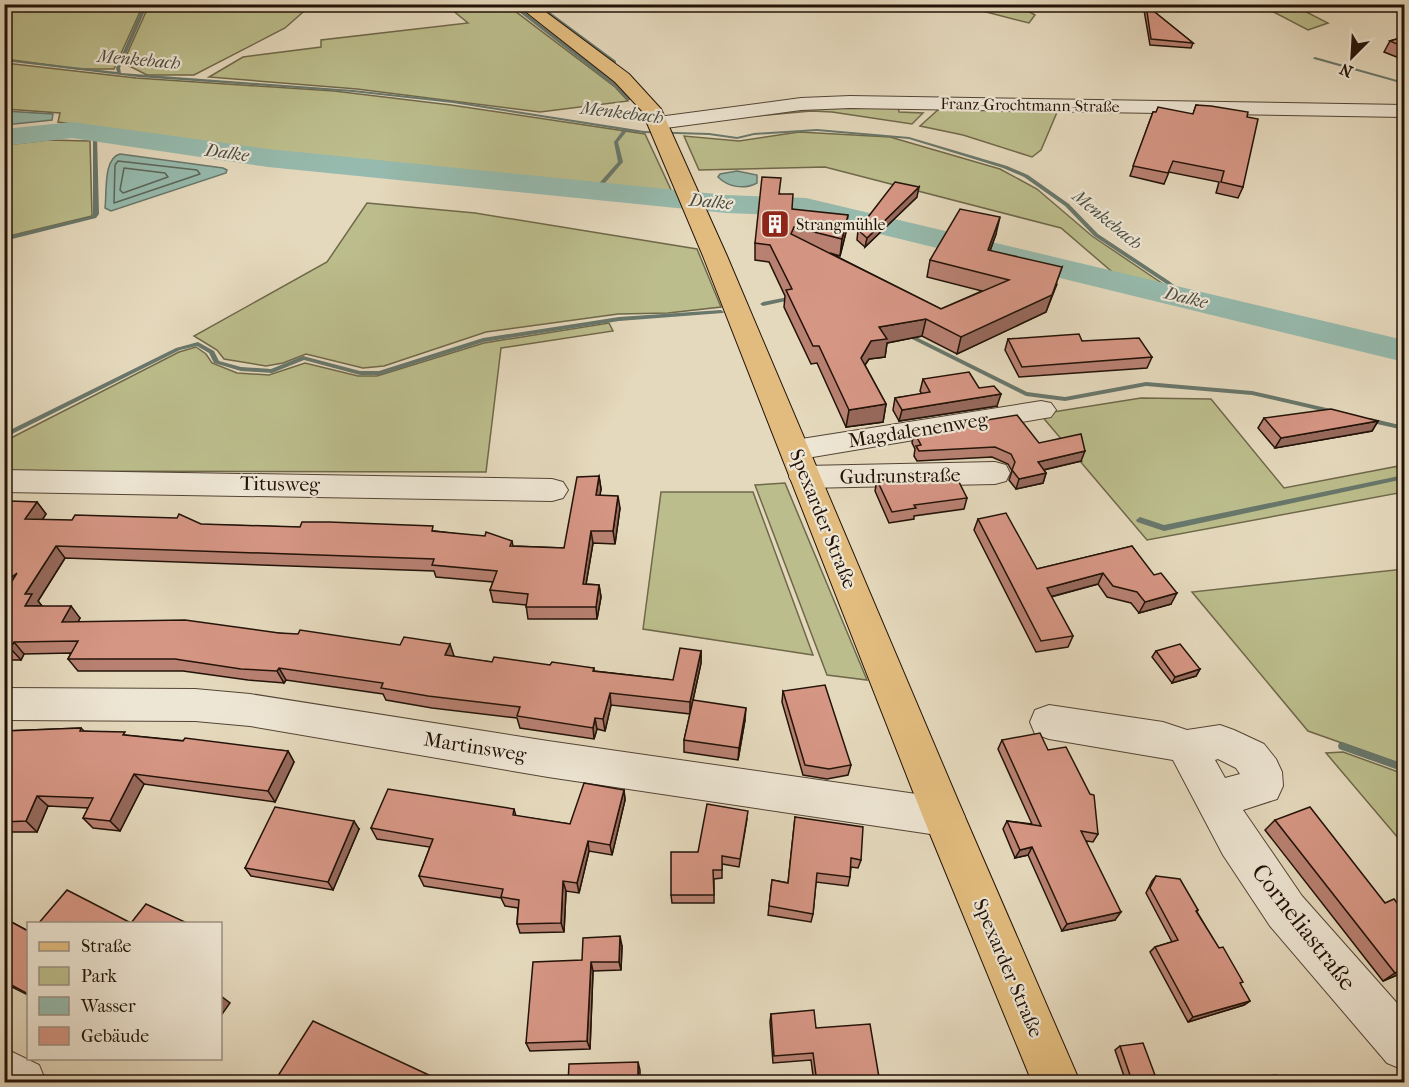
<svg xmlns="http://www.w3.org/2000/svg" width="1409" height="1087" font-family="'IM FELL French Canon',serif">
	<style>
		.green { fill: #bcbd8c; stroke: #6f684a; stroke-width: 1.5 }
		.water { fill: #96baad; stroke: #68776b; stroke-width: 1.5 }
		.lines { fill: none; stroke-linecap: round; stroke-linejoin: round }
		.shore { stroke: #5c665a; stroke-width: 1.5 }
		.stream { fill: #68776b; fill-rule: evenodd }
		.river { fill: #96baad; fill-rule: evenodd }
		.minor-casing { stroke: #534435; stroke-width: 2 }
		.major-casing { stroke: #221208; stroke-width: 2 }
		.minor { fill: #eee6d4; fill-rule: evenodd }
		.major { fill: #e2bc7e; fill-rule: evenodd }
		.wall { fill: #b88172; stroke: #221208; stroke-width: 1.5 }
		.shaded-wall { fill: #96695c; stroke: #221208; stroke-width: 1.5 }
		.building { fill: #d69684; stroke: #221208; stroke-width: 1.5 }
		.labels { text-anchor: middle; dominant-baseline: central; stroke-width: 4.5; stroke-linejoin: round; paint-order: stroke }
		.far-street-label { font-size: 16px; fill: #221208; stroke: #eee6d4 }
		.far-poi-label { font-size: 16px; fill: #221208; stroke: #eee6d4; text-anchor: start }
		.far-water-label { font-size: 18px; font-style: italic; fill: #4b4d42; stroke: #eee6d4 }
		.street-label { font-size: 20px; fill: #221208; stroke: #eee6d4 }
		.near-street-label { font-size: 24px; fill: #221208; stroke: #eee6d4 }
	</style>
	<rect width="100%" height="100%" fill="#e5d9bd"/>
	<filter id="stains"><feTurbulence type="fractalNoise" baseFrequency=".00333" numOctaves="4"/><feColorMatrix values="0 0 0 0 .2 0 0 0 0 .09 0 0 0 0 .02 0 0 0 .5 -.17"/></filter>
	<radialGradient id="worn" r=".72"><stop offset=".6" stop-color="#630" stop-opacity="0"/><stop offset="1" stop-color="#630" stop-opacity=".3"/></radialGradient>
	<g class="green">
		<path d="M5 4H143V5L114 69H79L5 59Z"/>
		<path d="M149 5V4L311 5 285 28 194 75H147L123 63Z"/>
		<path d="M446 5H507L615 87 628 101 540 112 357 89 209 77 243 57 321 47V40L468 23Z"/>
		<path d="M959 5H1018L1035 15 1029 23Z"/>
		<path d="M1260 5H1293L1328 23 1308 30Z"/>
		<path d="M5 63 136 78 334 91 451 105 645 134 672 192 268 154 123 135 108 129 58 122 60 113 5 109Z"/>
		<path d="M805 107H898L899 112 923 113 912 124 832 112 811 111 755 116 753 113Z"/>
		<path d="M940 108 1058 110 1041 150 1032 157 963 135 920 126Z"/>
		<path d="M799 132 890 137 1000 169 1037 189 1092 236 1175 292 1124 282 1061 228 825 167 699 170 684 136 739 141Z"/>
		<path d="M48 140 90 141 92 216 5 237V145Z"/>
		<path d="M367 203 475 213 697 249 721 307 668 313 618 314 486 332 384 366 363 368 306 354 283 363 266 366 224 359 217 350 194 336 327 262Z"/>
		<path d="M609 323 613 331 501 348 486 472 5 471V441L179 352 196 347 206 354 212 363 237 373 269 375 305 363 358 376H377L484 343Z"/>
		<path d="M1141 398 1211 399 1284 488 1404 465V492L1147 540 1040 414Z"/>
		<path d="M785 483 867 680 827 675 755 485Z"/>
		<path d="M661 492H753L813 655 643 629Z"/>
		<path d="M1404 569V765L1308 731 1192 592Z"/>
		<path d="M1343 752 1404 774V845L1326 753Z"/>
	</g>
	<g class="water">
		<path d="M4 111H5L53 114 52 120 5 125Z"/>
		<path d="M120 154 223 168 227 170 226 173 111 211 105 208C107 193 103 158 120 154Z"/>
		<path d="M737 171 757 175V183C744 190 728 187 718 177L720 174Z"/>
	</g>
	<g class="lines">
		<g class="shore">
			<path d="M118 161 197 170 200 174 114 203 115 165Z"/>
			<path d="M124 168 165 173 168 177 123 193 120 190Z"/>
		</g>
		<g class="stream">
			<path d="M144 4H148L120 68 121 73 353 90 453 101 644 131 709 133 737 137 754 133 817 129 909 137 1007 166 1028 175 1069 204 1098 234 1169 281 1193 301 1190 303 1188 302 1165 283 1094 236 1065 206 1024 177 1003 168 909 139 817 131 754 135 737 139 709 135 644 133 627 131 618 142 623 162 598 191 596 192 593 190 594 189 618 162 614 142 623 130 453 103 353 92 138 77 4 61V59L117 72 116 68Z"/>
			<path d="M509 4H514L619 85 631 98V100H627L615 87Z"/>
			<path d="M534 4H539L616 61V63H614Z"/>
			<path d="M1315 57 1404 82V84L1314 59 1313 58Z"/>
			<path d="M97 132 101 133 97 136 99 214 96 218 4 241V237L92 216 93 214V136Z"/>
			<path d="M793 296 795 297V299L763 306 760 304 763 302Z"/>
			<path d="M721 310 724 312 723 313 619 321 484 342 379 375H360L304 360 272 373 241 371 214 363 209 353 197 346 180 350 4 438V433L176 348 198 342 214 351 219 361 241 367 271 369 303 356 360 371H379L483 338 619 317Z"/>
			<path d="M906 332 1027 392 1065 397 1146 382 1252 391 1335 410 1338 412 1335 414 1252 395 1146 386 1065 401 1026 396 904 335V333Z"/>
			<path d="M1368 418H1370L1404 426V430L1368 422 1367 420Z"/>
			<path d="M1404 475V479L1164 531 1137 522 1136 520 1140 517 1164 525Z"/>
			<path d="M1342 742 1404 764V772L1339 749 1338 746 1339 743Z"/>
		</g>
		<path class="river" d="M72 122 268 149 726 195 806 198 1404 340V362L806 216 726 213 268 167 72 138 4 146V129Z"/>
		<g class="minor-casing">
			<g id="minor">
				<path d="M850 96 1404 105V117L850 108 801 110 658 129 651 127 648 123 651 119 658 117 801 98Z"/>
				<path d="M1041 401 1051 403 1056 410 1051 417 795 460 784 457 780 450 784 443 795 440Z"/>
				<path d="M995 462 1006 465 1010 473 1006 481 995 484 805 488 794 485 789 477 794 469 805 466Z"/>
				<path d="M4 470 552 479 563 482 568 490 563 498 552 501 4 492Z"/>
				<path d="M4 688 195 689 250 694 548 741 944 798 959 804 965 817 959 830 944 836 548 777 250 726 195 721 4 720Z"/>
				<path d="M1049 705 1163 722 1187 730 1220 725 1234 730 1264 744 1276 759 1282 772 1283 786 1277 799 1243 810 1302 896 1404 1011V1070L1387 1063 1270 926 1223 855 1173 760 1049 739 1035 734 1030 722 1035 710ZM1218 759 1236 768 1240 774 1225 778 1215 760Z"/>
				<path d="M4 1048 39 1065 46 1082H4Z"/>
			</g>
		</g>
		<g class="major-casing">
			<path id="major" d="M516 4H535L629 74 661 109 727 256 965 817 1080 1082H1032L923 817 703 256 642 111 615 82Z"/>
		</g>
		<use href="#minor" class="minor"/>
		<use href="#major" class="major"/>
	</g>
	<g class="wall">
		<path d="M1146 5 1193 43 1191 48 1150 45 1144 10Z"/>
		<path d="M1404 37V60L1384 52 1390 41Z"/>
		<path d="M1196 105 1247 117 1243 187 1238 198 1216 193 1219 182 1169 172 1164 184 1130 176 1153 112 1193 114Z"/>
		<path d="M780 194 792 209 846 232 840 256 830 253 941 309 982 291 927 277 930 260 996 234 990 251 1057 284 1046 312 957 354 922 336 887 343 885 357 869 359 865 365 886 404 883 422 846 427 817 363 811 364 784 307 785 296 769 262 755 260V243Z"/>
		<path d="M917 197 865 247 857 240 858 230Z"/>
		<path d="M1008 339 1082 341 1152 357 1147 368 1019 377 1005 350Z"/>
		<path d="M923 379 979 388 997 406 899 421 893 410 895 398 922 394 920 391Z"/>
		<path d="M1264 418 1378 421 1372 431 1275 448 1258 428Z"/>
		<path d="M914 432 1039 443 1081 461 1044 470 1046 473 1043 483 1016 489 1009 480 1012 471 1008 464 992 457 917 461 914 456 915 449 912 443Z"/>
		<path d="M599 476 601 489 600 495 620 508 615 544 593 543 586 584 599 585 601 597 597 619H528L526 605 493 602 490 590 493 582 436 577 434 571 65 558 38 601 42 606 80 618 78 622 279 633 454 656V657L492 662 594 668V671L673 680 701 651V663L693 700 745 720 738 760 684 752V740L690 714 611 705 605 731 597 729 594 739 520 728 517 718 432 708 386 700 383 694 286 680 284 683 248 680 183 671H78L68 659 71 653 24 654 21 660H4V509L37 502 46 514 42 520 435 531 512 541 513 546 564 548Z"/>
		<path d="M877 480 967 498 964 509 914 516V519L889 523 875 491Z"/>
		<path d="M978 519 1037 569 1132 546 1171 604 1139 613 1131 603 1107 597 1098 584 1051 597 1073 636 1068 647 1036 652 974 530Z"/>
		<path d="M1156 651 1200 669 1196 676 1172 683 1152 657Z"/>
		<path d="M783 691 851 765 848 775 827 779 803 775 782 702Z"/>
		<path d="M81 728 84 731 288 751 294 762 275 802 144 784 120 831 93 828 83 818 88 808 48 806 37 832H9L4 828V731Z"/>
		<path d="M1002 740 1048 750 1098 834 1093 842 1086 841 1115 920 1062 931 1028 855 1015 858 1003 829 1007 821 1032 824 998 749Z"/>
		<path d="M624 790 625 800 612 855 589 851 579 893 566 891 564 932 520 933 517 924 518 908 505 906 501 898 424 886 419 876 430 847 377 839 371 828 514 809 516 816 570 824Z"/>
		<path d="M795 817 861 860 858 868 851 867 850 877 848 886 816 882 813 914 811 922 768 915 772 880 788 883Z"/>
		<path d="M747 819 739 867 722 864V878L714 879V903H672L671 895 698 852Z"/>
		<path d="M1275 820 1385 903 1404 972 1383 981 1265 830Z"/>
		<path d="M359 829 333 890 251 876 245 868Z"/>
		<path d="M1156 876 1198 910 1197 912 1250 1001 1244 1005 1188 1022 1150 952 1155 947 1172 942 1146 893 1152 881Z"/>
		<path d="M4 918 28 931V995L4 983Z"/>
		<path d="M622 946 621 970 593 971 590 1049 530 1051 526 1043 582 960Z"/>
		<path d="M771 1014 816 1028 880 1083H814L811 1060 773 1063 770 1022Z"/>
		<path d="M1120 1046 1155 1075 1150 1079 1126 1082 1115 1050Z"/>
	</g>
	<g class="shaded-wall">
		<path d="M919 187 917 197 865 247 867 238Z"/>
		<path d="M848 215 846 232 840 256 842 239Z"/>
		<path d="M1000 217 996 234 984 267 988 250Z"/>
		<path d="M1062 267 1046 312 957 354 961 337Z"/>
		<path d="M926 319 922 336 887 343 885 357 869 359 858 375 861 358 879 327Z"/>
		<path d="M1001 394 997 406 899 421 902 410Z"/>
		<path d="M886 404 883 422 846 427 849 410Z"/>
		<path d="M1378 421 1372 431 1275 448 1281 438Z"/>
		<path d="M1085 451 1081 461 1034 472 1038 462Z"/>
		<path d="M1046 473 1043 483 1016 489 1019 479Z"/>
		<path d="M599 476 601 489 598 507 596 495Z"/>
		<path d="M618 496 620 508 615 544 613 531Z"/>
		<path d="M37 502 46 514 34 532 25 519Z"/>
		<path d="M591 531 593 543 584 596 583 584Z"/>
		<path d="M56 546 65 558 38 601 42 606H25V594Z"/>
		<path d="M17 573 4 604V583Z"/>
		<path d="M1103 573 1098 584 1042 599 1047 588Z"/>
		<path d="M599 585 601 597 597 619 596 607Z"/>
		<path d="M1177 593 1171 604 1139 613 1145 602Z"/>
		<path d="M71 606 80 618 72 634 62 622Z"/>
		<path d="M14 642 24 654 21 660 10 648Z"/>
		<path d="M450 644 454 656 449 667 445 655Z"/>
		<path d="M701 651V663L690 714V702Z"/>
		<path d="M279 668 286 680 284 683 277 671Z"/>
		<path d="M1200 669 1196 676 1172 683 1175 677Z"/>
		<path d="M610 693 611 705 605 731 603 719Z"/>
		<path d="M746 708 745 720 738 760 739 748Z"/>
		<path d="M595 718 597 729 594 739 593 728Z"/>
		<path d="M288 751 294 762 275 802 268 791Z"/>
		<path d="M134 774 144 784 120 831 110 821Z"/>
		<path d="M624 790 625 800 612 855 610 845Z"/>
		<path d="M37 796 48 806 37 832 26 821Z"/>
		<path d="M354 821 359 829 333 890 328 882Z"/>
		<path d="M588 841 589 851 579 893 577 883Z"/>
		<path d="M1032 847 1028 855 1015 858 1020 850Z"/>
		<path d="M563 881 566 891 564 932 561 923Z"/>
		<path d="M1121 912 1115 920 1062 931 1067 924Z"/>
		<path d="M620 936 622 946 621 970 619 962Z"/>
		<path d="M591 962 593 971 590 1049 587 1041Z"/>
		<path d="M1404 969V972L1383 981 1395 973Z"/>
		<path d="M221 996 230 1003 220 1017V997Z"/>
		<path d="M1250 1001 1244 1005 1188 1022 1193 1017Z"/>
		<path d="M638 1062 640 1070V1083H638Z"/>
	</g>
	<g class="building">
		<path d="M1146 5 1193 43 1151 39Z"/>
		<path d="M1404 37V47L1390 41Z"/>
		<path d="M1196 105 1211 106 1248 112 1247 117 1258 119 1243 187 1221 182 1224 171 1173 161 1168 173 1133 166 1153 112H1156L1158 107 1193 114Z"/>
		<path d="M762 177 781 178 779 194H793L792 209 848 215 842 239 794 227 791 234 941 309 1009 280 930 260 960 209 1000 217 988 250 1062 267 1052 295 961 337 926 319 879 327 887 339 871 341 861 358 886 404 849 410 819 346H813L786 290 792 289 770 245 755 243Z"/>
		<path d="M895 182 919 187 867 238 858 230Z"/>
		<path d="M1079 334 1082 341 1139 338 1152 357 1022 367 1008 339Z"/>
		<path d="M969 372 979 388 994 386 1001 394 902 410 895 398 930 392 923 379Z"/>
		<path d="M1331 409 1378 421 1281 438 1264 418Z"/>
		<path d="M1017 415 1039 443 1081 434 1085 451 1038 462 1046 473 1019 479 1012 470 1015 462 1011 454 995 447 919 451 916 446 921 445 914 432Z"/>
		<path d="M599 476 596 495 618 496 613 531H591L583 584 599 585 596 607H526L528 594 490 590 497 571 432 565 434 559 56 546 25 594H32L25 606H71L62 622 185 620 279 633 298 634 300 630 400 645 404 637 450 644 445 655 492 662 494 657 550 665 552 662 594 668 593 671 673 680 680 648 701 651 690 702 610 693 603 719 595 718 593 728 517 716 520 707 428 696 381 688 383 683 279 668 277 671 241 669 175 659H68L78 641 14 642 10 648H4V594L17 573 4 583V509L10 501 37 502 25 519 72 520 75 515 177 518 179 514 201 524 300 527 302 522H329L433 526 432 531 485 536 486 532 512 541 510 546 564 548 577 477Z"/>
		<path d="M956 476 967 498 914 505 916 508 892 512 877 480Z"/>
		<path d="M1006 513 1037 569 1132 546 1154 575 1161 573 1177 593 1145 602 1137 592 1113 586 1103 573 1047 588 1073 636 1041 641 978 519Z"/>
		<path d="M1180 644 1200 669 1175 677 1156 651Z"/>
		<path d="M825 685 851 765 829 769 805 765 783 691Z"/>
		<path d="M693 700 746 708 739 748 684 740Z"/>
		<path d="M81 728 80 731 125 732 123 735 183 741 185 738 288 751 268 791 134 774 110 821 83 818 93 798 37 796 26 821 4 822V804L8 795H4V731Z"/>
		<path d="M1040 733 1048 750 1066 747 1090 794 1094 795 1098 834 1081 831 1121 912 1067 924 1032 847 1020 850 1007 821 1041 826 1002 740Z"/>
		<path d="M584 783 624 790 610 845 588 841 577 883 563 881 561 923 517 924 519 900 501 897 503 889 419 876 433 839 371 828 388 789 514 809 513 815 570 824Z"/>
		<path d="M707 804 748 811 740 859 722 856V870H713L714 895H671V852H698Z"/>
		<path d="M275 807 354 821 328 882 245 868Z"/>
		<path d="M1310 807 1385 903 1394 899 1404 912V969L1395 973 1275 820Z"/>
		<path d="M795 817 863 827 861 860 851 858 850 877 817 873 813 914 769 906 772 880 788 883Z"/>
		<path d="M1156 876 1180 879 1198 910 1196 911 1219 948 1223 947 1243 982 1240 983 1250 1001 1193 1017 1155 947 1178 940 1150 888Z"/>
		<path d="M67 890 131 923 146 904 185 922 184 924H38Z"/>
		<path d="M4 918 28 931V994L4 981Z"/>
		<path d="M620 936 619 962H591L587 1041 526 1043 533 962 582 960 583 938Z"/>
		<path d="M814 1010 816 1028 870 1024 880 1083H817L813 1053 774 1056 771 1014Z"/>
		<path d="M313 1021 446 1083H282L276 1079Z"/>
		<path d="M1143 1043 1155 1075 1131 1078 1120 1046Z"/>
		<path d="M638 1062V1083H568L569 1064Z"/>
		<path d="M1276 1075 1279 1083H1204Z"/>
	</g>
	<defs>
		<g id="building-square" transform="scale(1.5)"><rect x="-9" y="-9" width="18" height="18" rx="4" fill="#8f2418" stroke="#eee6d4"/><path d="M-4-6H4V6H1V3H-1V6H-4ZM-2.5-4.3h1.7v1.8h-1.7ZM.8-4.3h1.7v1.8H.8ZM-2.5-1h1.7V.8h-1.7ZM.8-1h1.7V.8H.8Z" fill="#fff"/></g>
	</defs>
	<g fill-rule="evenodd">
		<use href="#building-square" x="775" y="224"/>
	</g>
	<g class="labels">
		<g class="far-street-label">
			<text transform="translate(1030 105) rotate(1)">Franz-Grochtmann-Straße</text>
		</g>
		<g class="far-poi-label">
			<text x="796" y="224">Strangmühle</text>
		</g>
		<g class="far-water-label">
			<text transform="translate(139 60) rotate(5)">Menkebach</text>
			<text transform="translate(622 113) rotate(7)">Menkebach</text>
			<text transform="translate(227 153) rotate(8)">Dalke</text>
			<text transform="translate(711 202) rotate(5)">Dalke</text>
			<text transform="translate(1107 220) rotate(39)">Menkebach</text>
			<text transform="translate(1186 298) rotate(14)">Dalke</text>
		</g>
		<g class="street-label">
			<text transform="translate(918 430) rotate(-9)">Magdalenenweg</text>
			<text transform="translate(900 476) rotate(-1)">Gudrunstraße</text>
			<text transform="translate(280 484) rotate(1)">Titusweg</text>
			<text transform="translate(823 519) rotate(68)">Spexarder Straße</text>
			<text transform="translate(475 747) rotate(9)">Martinsweg</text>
			<text transform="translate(1008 968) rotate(67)">Spexarder Straße</text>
		</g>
		<g class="near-street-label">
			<text transform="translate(1304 927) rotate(52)">Corneliastraße</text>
		</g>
	</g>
	<rect width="1409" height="1087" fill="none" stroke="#e5d9bd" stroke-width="24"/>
	<rect x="6" y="6" width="1397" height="1075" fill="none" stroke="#221208" stroke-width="3"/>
	<rect x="12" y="12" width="1385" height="1063" fill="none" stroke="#221208" stroke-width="1.5"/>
	<rect x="27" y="922" width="195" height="138" fill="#eee6d4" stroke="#9c9182" stroke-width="1.5"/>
	<rect x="39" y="942" width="30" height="9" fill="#e2bc7e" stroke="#9c9182" stroke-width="1.5"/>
	<text x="81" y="952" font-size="18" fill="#221208">Straße</text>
	<rect x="39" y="967" width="30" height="18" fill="#bcbd8c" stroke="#9c9182" stroke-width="1.5"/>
	<text x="81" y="982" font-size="18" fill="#221208">Park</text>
	<rect x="39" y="997" width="30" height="18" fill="#96baad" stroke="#9c9182" stroke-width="1.5"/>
	<text x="81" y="1012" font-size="18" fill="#221208">Wasser</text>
	<rect x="39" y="1027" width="30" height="18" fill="#d69684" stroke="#9c9182" stroke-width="1.5"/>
	<text x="81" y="1042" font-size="18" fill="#221208">Gebäude</text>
	<g transform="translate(1352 57) rotate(204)" stroke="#eee6d4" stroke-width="4.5" paint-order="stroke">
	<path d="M0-4.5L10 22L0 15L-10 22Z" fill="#221208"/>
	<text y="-9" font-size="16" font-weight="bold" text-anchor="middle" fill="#221208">N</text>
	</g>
	<rect width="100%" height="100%" filter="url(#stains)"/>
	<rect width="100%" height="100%" fill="url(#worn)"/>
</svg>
